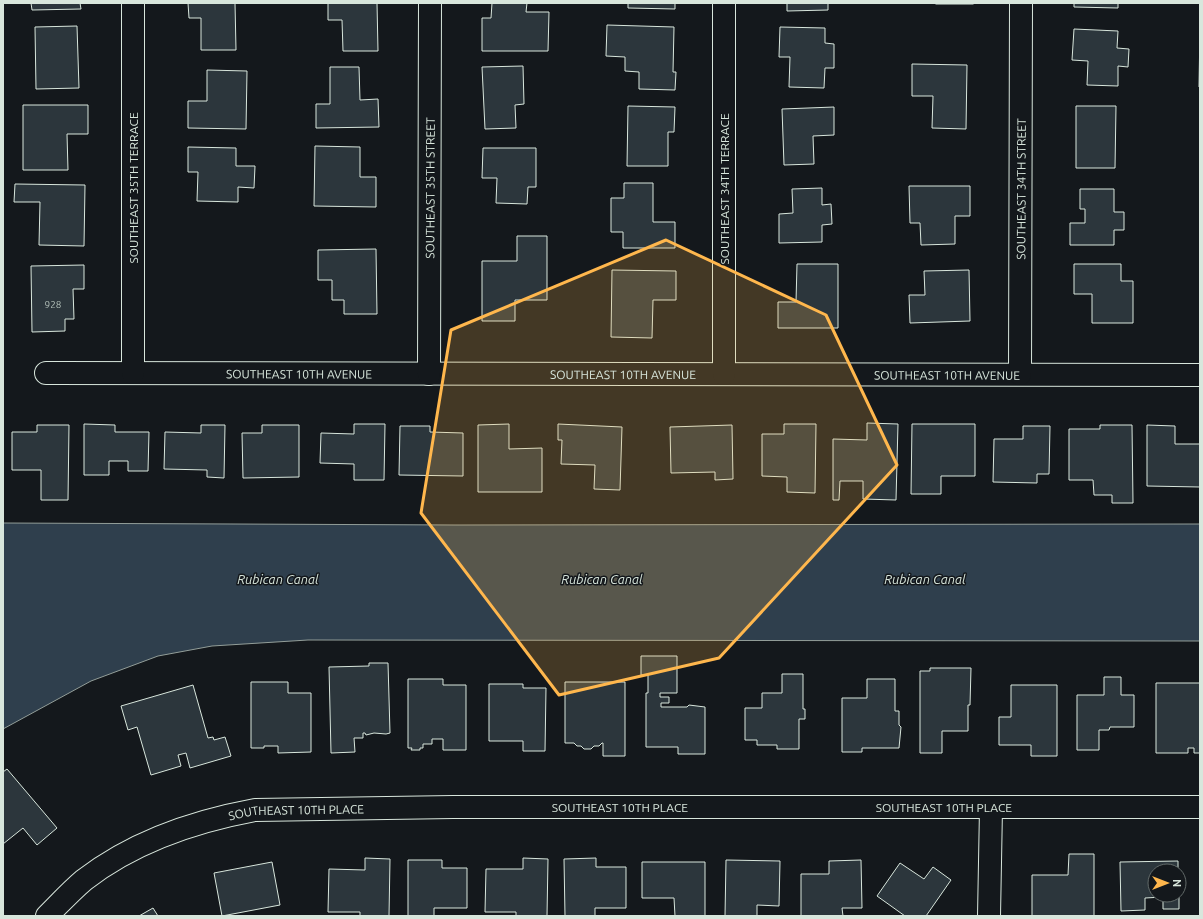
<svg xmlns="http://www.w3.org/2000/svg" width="1203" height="919" font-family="Ubuntu,sans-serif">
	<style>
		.water { fill: #2f3f4d; stroke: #939e99 }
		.building { fill: #2c363c; stroke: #d8e6dc }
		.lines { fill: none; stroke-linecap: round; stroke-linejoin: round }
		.minor-casing { stroke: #d8e6dc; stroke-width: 24 }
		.minor { stroke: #14181c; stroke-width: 22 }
		.marked { fill: #ffb74d; fill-opacity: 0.2; stroke: #ffb74d; stroke-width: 3; stroke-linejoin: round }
		.labels { text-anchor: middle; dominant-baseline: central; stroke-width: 3; stroke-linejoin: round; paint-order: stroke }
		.number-label { font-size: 10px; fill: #adbab4 }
		.street-label { font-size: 12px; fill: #d8e6dc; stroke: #14181c }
		.water-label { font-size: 13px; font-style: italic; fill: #d8e6dc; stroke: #14181c }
	</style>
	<rect width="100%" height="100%" fill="#14181c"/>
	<path class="water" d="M3 523 456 525 1200 524V641L308 640 212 646 158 656 91 681 3 729Z"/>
	<g class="building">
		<path d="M31 3H80L81 9 32 10Z"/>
		<path d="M188 3H235L236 50H201V18H189Z"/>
		<path d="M328 3H377L378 51H343L342 20H328Z"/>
		<path d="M492 3H527L526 12H549L548 51H482V18H491Z"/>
		<path d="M628 3H675V9L628 8Z"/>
		<path d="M787 3H828V10L787 11Z"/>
		<rect x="936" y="3" width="37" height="1"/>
		<path d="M1074 3H1118V8L1074 7Z"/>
		<path d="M607 25 674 27 673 72H676L675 90 639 89V72L625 71V57L606 56Z"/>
		<path d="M77 26 79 88 36 89 35 27Z"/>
		<path d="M780 27 825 28V43L834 44V68H825L824 88 789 87 790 57H779Z"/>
		<path d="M1200 27V87H1199Z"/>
		<path d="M1074 29 1118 31 1117 48 1129 49 1128 67 1118 66V86L1087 85 1088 61 1072 60Z"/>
		<path d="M912 64 967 65 966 129 932 128 933 96H912Z"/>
		<path d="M523 66 524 104 515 105 516 128 485 129 482 67Z"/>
		<path d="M330 67H359L360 100 378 99 379 127 316 128V104H330Z"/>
		<path d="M207 70 247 71 246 129 188 128V101H207Z"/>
		<path d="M23 105H88V134H67L68 170H23Z"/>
		<path d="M628 106 675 107 674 132H668V166H627Z"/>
		<path d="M1076 106H1116L1115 168H1076Z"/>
		<path d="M834 107V135L813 136 814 164 784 165 782 109Z"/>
		<path d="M315 146 360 147V177H376V207L314 206Z"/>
		<path d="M188 147 236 148V166H255L254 188 238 187V202L197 201 198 172H188Z"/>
		<path d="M483 148H536V187H528L527 204 496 203 497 178H482Z"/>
		<path d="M624 183H653V222H675V248H623V232H611V198H624Z"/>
		<path d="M15 184 85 185 84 246 39 245 40 202H14Z"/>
		<path d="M909 186H970V216H955V244L921 245 920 223H910Z"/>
		<path d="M822 188V205L831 204 832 224 822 225V242L779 243V214L793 213 792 189Z"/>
		<path d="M1080 189H1114V212H1124V230H1114V245H1070V223H1085V209H1080Z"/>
		<path d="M517 236H547V300H515V321H482V261H517Z"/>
		<path d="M376 249 377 314H344V300H332V280H318V250Z"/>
		<path d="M797 264H838V328H778V302H796Z"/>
		<path d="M1074 264H1121V281H1133V323H1092V294H1074Z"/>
		<path d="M84 265V289H73L74 319H65V331L32 332 31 266Z"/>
		<path d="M612 270 676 271V300H653L652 338 611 337Z"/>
		<path d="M969 270 970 321 910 323 909 295H925L924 271Z"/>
		<path d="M867 423 898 424 896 500 863 499V481H840L839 500H833V439L867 440Z"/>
		<path d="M84 424 115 425V432H149L148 471H128V461H109V475H84Z"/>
		<path d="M354 424H385L384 480H354V464L320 463 321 433 354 434Z"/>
		<path d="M509 424V449L542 448V492H478V425Z"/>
		<path d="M558 424 622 427 620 490 594 489 595 465 561 464 562 440H558Z"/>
		<path d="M784 424H816L815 493 787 492V477L762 476V434H784Z"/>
		<path d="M912 424H975V476H941V494H911Z"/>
		<path d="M37 425H69L68 500H41V470H12V432H37Z"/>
		<path d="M201 425H225L224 478 207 477V470L164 469 165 432 201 433Z"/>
		<path d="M262 425H299V477L243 478 242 433H262Z"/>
		<path d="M732 425 733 479 715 480V472L671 473 670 427Z"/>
		<path d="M1100 425H1132L1133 503H1112V495H1094L1093 480H1069V429H1100Z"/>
		<path d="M1147 425 1175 426V444H1200V487L1147 486Z"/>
		<path d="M400 426H430V432L463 433V476L399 475Z"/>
		<path d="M1023 426H1050L1049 474H1037V483L993 482 994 439H1023Z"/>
		<path d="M641 656H677V693H660V697H669V703H661V707H687L689 705 705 707V754H678V747H646V693H648V675H641Z"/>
		<path d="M369 663H388L390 733 386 734 374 733 366 735 365 733H363V738H354L355 752 331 753 329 667 369 666Z"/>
		<path d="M930 668H971L970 705H968V731H942V753H920V671H930Z"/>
		<path d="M782 674H803V709H805V719H799V749H777V745H757V740H745V708H762V693H782Z"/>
		<path d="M1104 677H1121V695H1134V727H1110L1109 730H1099V750H1077V695H1104Z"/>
		<path d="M408 679H443V685H466V750H443V739H432V744H423V748H420V750H411L412 748H408Z"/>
		<path d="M867 679H895V711H899V725L901 727 899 748H862V752H842V698H867Z"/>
		<path d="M251 682H288V693H311V752L278 753V746H264V748H251Z"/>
		<path d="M565 682H625V756H603V743H602L599 746H594L591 749H584L581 746H577L574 743H565Z"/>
		<path d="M1156 683H1200V753H1194V748H1188V753H1156Z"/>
		<path d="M489 684H523V688H546L545 751H523V741H489Z"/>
		<path d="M193 685 208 738 213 737 214 740 225 737 231 756 190 768 186 753 178 755 181 766 151 775 137 727 128 730 121 706Z"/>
		<path d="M1011 685H1057V756H1031V745H999V717H1011Z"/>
		<path d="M7 769 57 828 37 845 23 828 3 844V772Z"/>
		<path d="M1069 854H1094V916H1032V875H1068Z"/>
		<path d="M365 858 390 859 389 916H360V912H328L329 869 365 870Z"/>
		<path d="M523 858 548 859 547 916H516V912H485L486 869H523Z"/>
		<path d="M596 858V867H626V908H595V916H565L564 859Z"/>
		<path d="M408 860H442V868H467V908H434V916H408Z"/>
		<path d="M726 860 780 861 779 906 757 905V916H725Z"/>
		<path d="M861 860 862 908H842L843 916H801V874H829V861Z"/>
		<path d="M1178 861V871H1155V895H1179V909H1163V897L1145 898V910L1121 911 1120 862Z"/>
		<path d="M272 862 280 905 222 916 214 873Z"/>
		<path d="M642 862H705V916H675L674 898H642Z"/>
		<path d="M900 863 924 879 933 867 951 880 926 916H905L877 896Z"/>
		<path d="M153 908 158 916H139Z"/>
	</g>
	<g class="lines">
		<g class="minor-casing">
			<g id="minor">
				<path id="s1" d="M46 373 1200 375"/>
				<path d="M133 373V3"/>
				<path id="s2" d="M429 374 430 3"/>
				<path d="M724 374V3"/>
				<path id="s3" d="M1020 374 1021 3"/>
				<path id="s4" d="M47 916C59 904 71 891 84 880 133 842 195 821 255 810L453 807H1200"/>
				<path d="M989 916 991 808"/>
			</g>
		</g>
		<use href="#minor" class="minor"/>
	</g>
	<path class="marked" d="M666 240 826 315 897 465 719 658 559 695 421 513 451 330Z"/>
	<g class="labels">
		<g class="number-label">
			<text x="53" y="304">928</text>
		</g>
		<g class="street-label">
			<text transform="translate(133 188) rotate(-90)">SOUTHEAST 35TH TERRACE</text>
			<text stroke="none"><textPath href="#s2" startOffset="186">SOUTHEAST 35TH STREET</textPath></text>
			<text transform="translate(724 189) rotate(-90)">SOUTHEAST 34TH TERRACE</text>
			<text stroke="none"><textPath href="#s3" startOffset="185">SOUTHEAST 34TH STREET</textPath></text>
			<text stroke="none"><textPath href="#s1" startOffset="253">SOUTHEAST 10TH AVENUE</textPath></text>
			<text stroke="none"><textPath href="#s1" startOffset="577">SOUTHEAST 10TH AVENUE</textPath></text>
			<text stroke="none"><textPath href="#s1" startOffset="901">SOUTHEAST 10TH AVENUE</textPath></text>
			<text stroke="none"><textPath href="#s4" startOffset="603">SOUTHEAST 10TH PLACE</textPath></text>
			<text stroke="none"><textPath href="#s4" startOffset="927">SOUTHEAST 10TH PLACE</textPath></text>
			<text stroke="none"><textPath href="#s4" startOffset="279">SOUTHEAST 10TH PLACE</textPath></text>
		</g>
		<g class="water-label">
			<text x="278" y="579">Rubican Canal</text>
			<text x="602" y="579">Rubican Canal</text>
			<text x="925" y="579">Rubican Canal</text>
		</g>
	</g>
	<rect width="1203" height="919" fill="none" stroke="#d8e6dc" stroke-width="8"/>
	<g transform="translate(1167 883) rotate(90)"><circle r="19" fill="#14181c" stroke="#626a69"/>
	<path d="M0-3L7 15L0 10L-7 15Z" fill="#ffb74d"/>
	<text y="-6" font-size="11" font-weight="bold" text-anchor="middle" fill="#d8e6dc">N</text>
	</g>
</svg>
